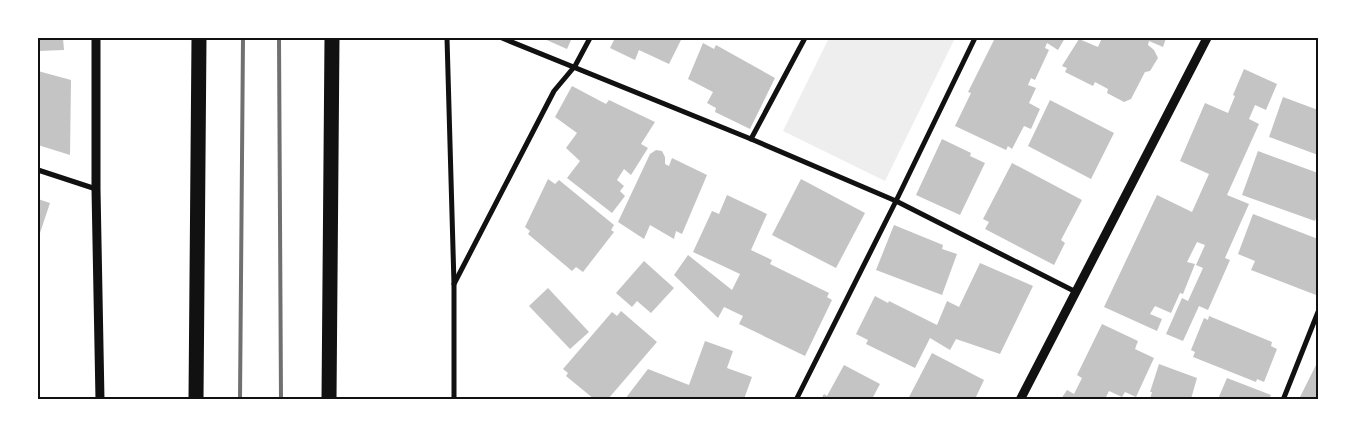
<svg xmlns="http://www.w3.org/2000/svg" width="1356" height="437" font-family="'IBM Plex Sans',sans-serif">
	<style>
		.green { fill: #eee }
		.building { fill: #c4c4c4 }
		.lines { fill: none; stroke-linecap: round; stroke-linejoin: round }
		.minor { stroke: #111; stroke-width: 5 }
		.tertiary { stroke: #111; stroke-width: 9 }
		.motorway { stroke: #111; stroke-width: 15 }
		.rail { stroke: #707070; stroke-width: 4 }
		.neatline { fill: none; stroke: #111; stroke-width: 2 }
	</style>
	<rect width="100%" height="100%" fill="#fff"/>
	<path class="green" d="M829 38H955L885 181 783 131Z"/>
	<g class="building">
		<path d="M38 38H63L64 50 38 51Z"/>
		<path d="M542 38H572L567 49Z"/>
		<path d="M615 38H682L669 64 639 50 635 60 610 48Z"/>
		<path d="M995 38H1065L1058 50 1047 43 1045 48 1049 50 1035 80 1031 78 1028 85 1036 88 1029 103 1040 109 1031 129 1024 126 1012 149 1008 146 1006 150 955 126 971 93 968 92Z"/>
		<path d="M1102 38H1166L1163 47 1149 41 1148 45 1154 50 1158 58 1150 71 1145 72 1131 99 1124 102 1107 93 1108 89 1095 82 1093 86 1065 72 1067 68 1062 66 1079 39 1098 47Z"/>
		<path d="M703 43 714 49 716 45 775 78 750 129 715 112 716 108 707 103 713 92 688 79Z"/>
		<path d="M1244 69 1277 84 1266 110 1255 105 1249 119 1259 124 1227 195 1249 204 1225 258 1230 260 1208 310 1199 306 1183 341 1166 334 1182 298 1188 301 1203 268 1196 265 1205 245 1197 242 1187 262 1195 264 1183 294 1180 293 1171 313 1155 306 1150 314 1162 319 1157 331 1104 307 1157 195 1192 212 1209 174 1180 161 1205 103 1228 113 1235 96 1233 95Z"/>
		<path d="M38 71 71 80 70 155 38 145Z"/>
		<path d="M572 86 606 104 609 100 655 122 641 144 648 148 631 175 624 169 617 180 624 186 620 191 625 196 612 213 567 178 580 161 566 148 577 133 555 117Z"/>
		<path d="M1283 97 1318 110V155L1269 137Z"/>
		<path d="M1050 100 1114 133 1091 179 1028 146Z"/>
		<path d="M942 139 971 153 970 156 985 163 960 215 916 195Z"/>
		<path d="M656 150 662 151 665 157V164L669 166 672 158 707 175 682 234 676 231 674 239 650 225 644 239 618 222 650 154Z"/>
		<path d="M1258 151 1318 173V213L1315 221 1242 195Z"/>
		<path d="M1012 163 1082 200 1061 240 1065 243 1054 265 985 229 989 222 983 219Z"/>
		<path d="M548 179 555 184 559 180 614 225 611 230 614 232 583 272 576 267 572 271 528 234 530 231 525 227Z"/>
		<path d="M801 179 865 213 836 268 772 235Z"/>
		<path d="M727 195 767 214 751 250 772 260 770 264 829 293 827 297 832 300 805 356 739 324 743 316 724 307 718 318 674 275 688 255 732 290 740 274 693 252 712 211 719 214Z"/>
		<path d="M38 199 50 203 38 239Z"/>
		<path d="M1253 214 1318 239V289L1316 295 1251 270 1255 261 1238 254Z"/>
		<path d="M894 225 943 245 942 249 957 254 942 295 876 270Z"/>
		<path d="M644 261 674 288 651 313 637 301 632 307 616 293Z"/>
		<path d="M980 263 1033 286 1000 354 956 339 950 350 930 338 915 368 866 344 868 340 856 334 875 296 888 303 889 301 937 325 947 301 959 307Z"/>
		<path d="M548 288 589 332 570 349 529 306Z"/>
		<path d="M621 311 657 342 608 399H594L566 376 568 373 563 369 612 312 617 316Z"/>
		<path d="M1209 316 1272 342 1271 346 1277 349 1264 382 1257 379 1256 382 1193 357 1195 352 1191 350 1204 318 1208 320Z"/>
		<path d="M1102 324 1138 341 1135 349 1154 358 1136 397 1125 392 1122 397 1109 391 1105 399H1061L1067 390 1074 394 1082 378 1077 375Z"/>
		<path d="M705 341 733 351 727 368 752 377 744 399H625L648 369 689 385Z"/>
		<path d="M932 353 984 380 975 399H908Z"/>
		<path d="M1318 361V399H1299Z"/>
		<path d="M1159 364 1197 378 1191 399H1150L1152 392H1150Z"/>
		<path d="M844 365 880 384 872 399H821L824 394 827 396Z"/>
		<path d="M1227 378 1271 395 1269 399H1218Z"/>
	</g>
	<g class="lines">
		<g class="minor">
			<path d="M447 38 454 284V400"/>
			<path d="M502 38 751 139 896 201 1076 292"/>
			<path d="M751 139 805 38"/>
			<path d="M38 170 96 189"/>
			<path d="M454 284 554 91 575 66 590 38"/>
			<path d="M796 400 896 201 975 38"/>
			<path d="M1283 400 1318 312"/>
		</g>
		<g class="tertiary">
			<path d="M96 38V189L100 400"/>
			<path d="M1020 400 1207 38"/>
		</g>
		<g class="motorway">
			<path d="M196 400 199 38"/>
			<path d="M329 400 332 38"/>
		</g>
		<g class="rail">
			<path d="M279 38 281 400"/>
			<path d="M240 400 243 38"/>
		</g>
	</g>
	<rect width="1356" height="437" fill="none" stroke="#ffffff" stroke-width="78"/>
	<rect x="39" y="39" width="1278" height="359" class="neatline"/>
</svg>
